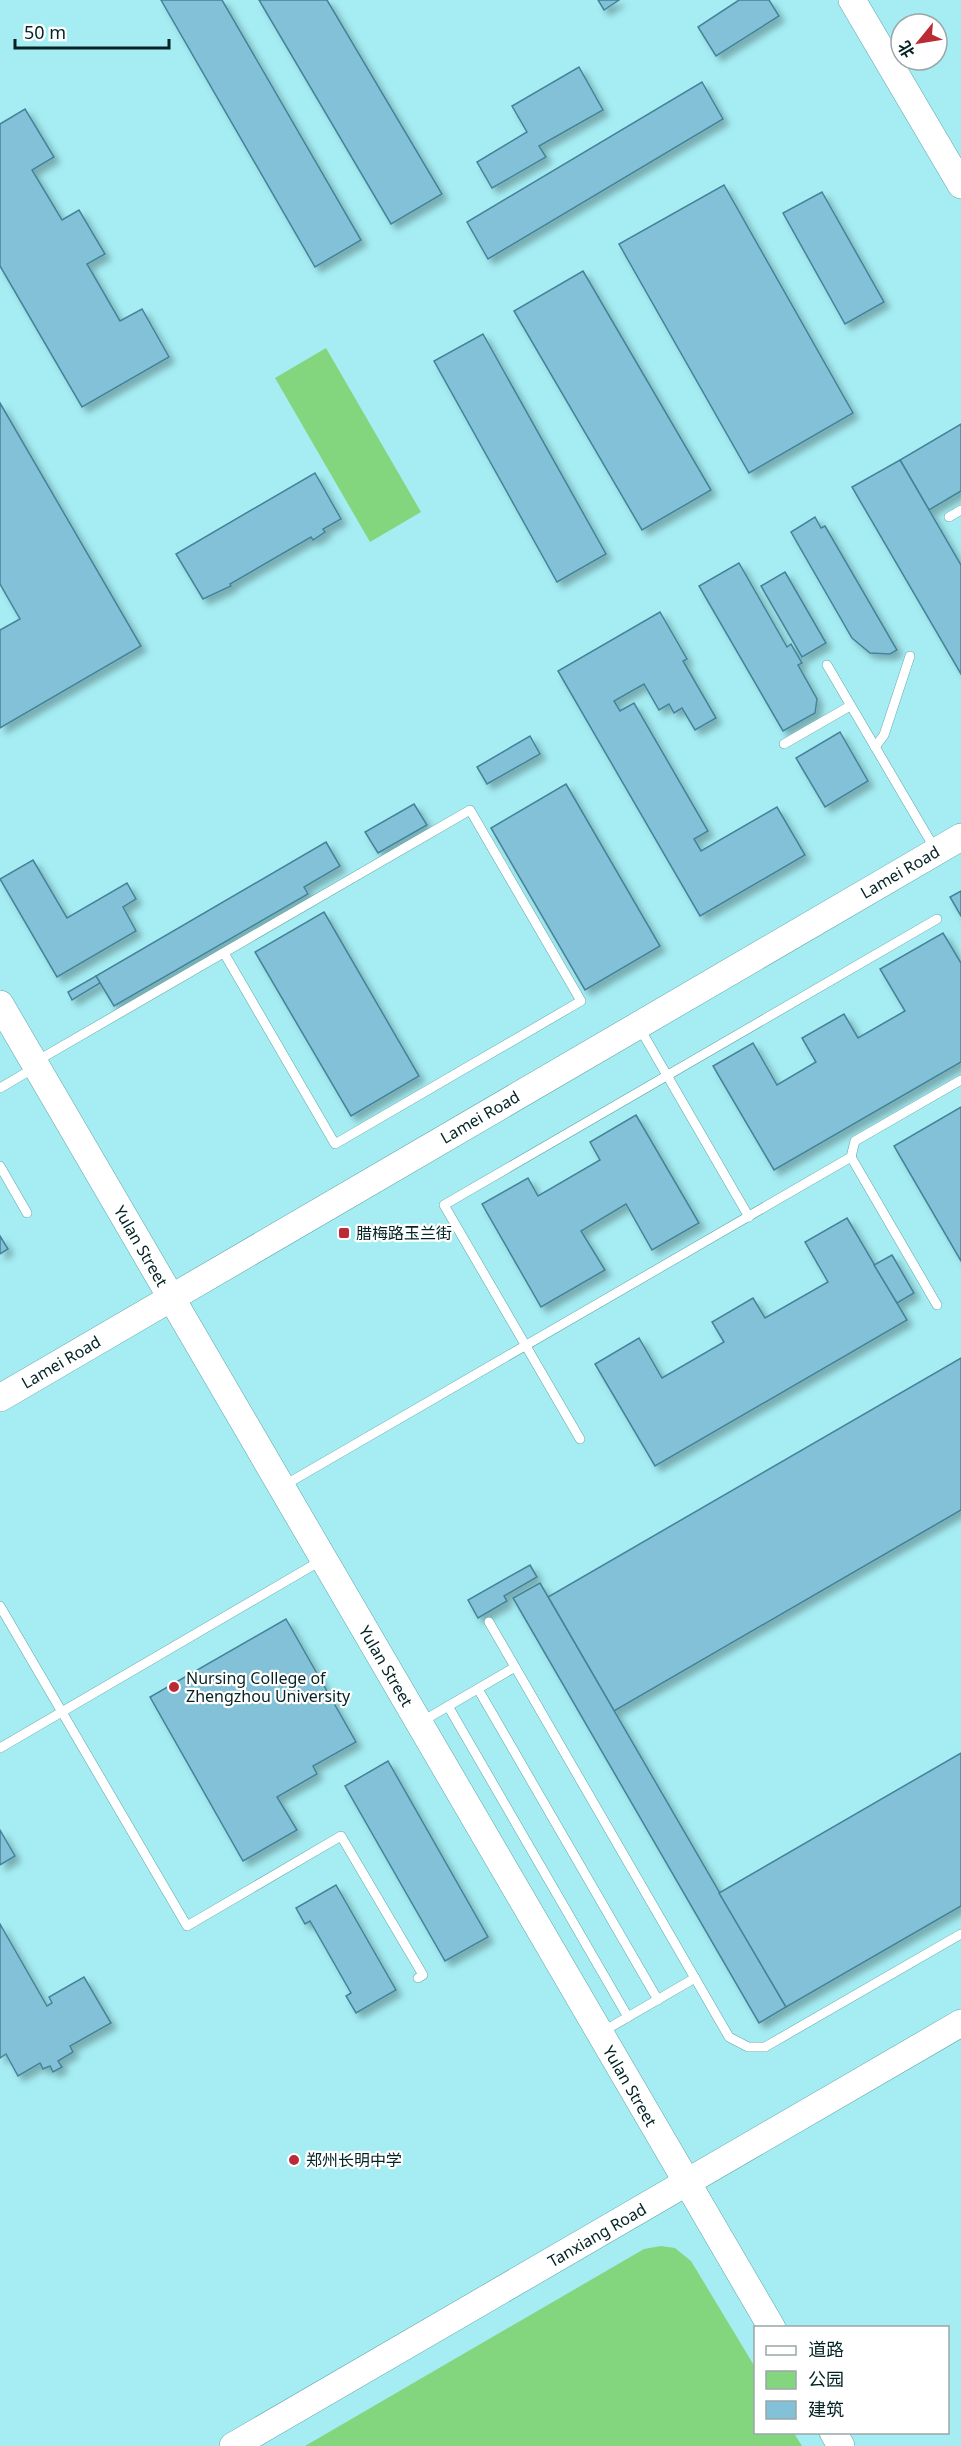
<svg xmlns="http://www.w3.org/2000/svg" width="961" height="2446" font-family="'Noto Sans','Noto Sans SC',sans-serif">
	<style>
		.park { fill: #84d67e }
		.building { fill: #82c1d8; stroke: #448398; stroke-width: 1.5; filter: url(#shadow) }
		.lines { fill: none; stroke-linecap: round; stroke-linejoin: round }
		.lane-casing { stroke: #5ea5ab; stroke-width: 10 }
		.secondary-casing { stroke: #5ea5ab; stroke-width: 28 }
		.lane { stroke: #fff; stroke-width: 9 }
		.secondary { stroke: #fff; stroke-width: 27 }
		.poi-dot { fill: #bb2b35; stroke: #fff; stroke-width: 2 }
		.labels { text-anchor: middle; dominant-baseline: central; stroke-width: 4.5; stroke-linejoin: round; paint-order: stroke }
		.street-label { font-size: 16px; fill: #042325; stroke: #fff }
		.poi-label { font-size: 16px; fill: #042325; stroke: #fff; text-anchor: start }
	</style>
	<defs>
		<filter id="shadow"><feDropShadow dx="5.5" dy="5.5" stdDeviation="3" flood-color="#0004"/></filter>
	</defs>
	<rect width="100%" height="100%" fill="#a5edf3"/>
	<g class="park">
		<path d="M326 348 421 512 370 542 275 378Z"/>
		<path d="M661 2246 675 2248 691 2261 755 2367 756 2432 794 2433 802 2446H305L644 2249Z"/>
	</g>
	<g class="building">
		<path d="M161 0H222L361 240 315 267Z"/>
		<path d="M259 0H327L442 194 391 224Z"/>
		<path d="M598 0H619L604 10Z"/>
		<path d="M739 0H769L779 16 716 56 698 27Z"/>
		<path d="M579 67 603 110 539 146 546 157 492 188 477 162 527 132 512 106Z"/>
		<path d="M702 82 723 119 488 259 467 222Z"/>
		<path d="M25 109 54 157 32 170 62 220 79 210 105 254 87 264 120 321 142 309 169 357 82 407 0 266V124Z"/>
		<path d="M724 185 853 413 749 473 619 244Z"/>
		<path d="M822 192 884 302 845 324 783 213Z"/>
		<path d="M583 271 711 490 642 530 514 311Z"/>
		<path d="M483 334 606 554 557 582 434 361Z"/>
		<path d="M0 403 141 646 0 728V630L20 619 0 584Z"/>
		<path d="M961 424V491L929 510 900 460Z"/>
		<path d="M900 460 961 565V674L852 487Z"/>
		<path d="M315 473 341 519 323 529 325 532 313 540 311 537 230 584 231 586 203 599 176 554Z"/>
		<path d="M815 517 821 528 825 526 897 650 890 654 870 653 852 638 791 532Z"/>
		<path d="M739 563 787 647 791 644 802 663 798 665 817 699 815 713 783 731 699 586Z"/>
		<path d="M785 572 826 643 802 657 761 586Z"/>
		<path d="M660 612 687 659 683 661 716 718 695 730 682 708 674 713 669 704 659 710 644 684 614 701 620 711 634 703 708 831 694 839 701 851 777 807 805 855 700 916 558 671Z"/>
		<path d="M840 732 868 781 825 807 796 758Z"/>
		<path d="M530 736 540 754 487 784 477 767Z"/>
		<path d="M566 784 660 946 585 990 491 828Z"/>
		<path d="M414 804 427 825 378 853 365 832Z"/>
		<path d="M326 842 340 866 304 887 308 894 114 1006 96 976Z"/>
		<path d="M33 860 67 918 127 883 136 899 123 907 136 931 57 977 0 879Z"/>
		<path d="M961 891V916L950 897Z"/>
		<path d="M324 912 419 1076 351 1116 255 952Z"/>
		<path d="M943 933 961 963V1062L774 1170 713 1066 753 1043 777 1085 816 1062 802 1038 844 1014 858 1038 905 1011 880 969Z"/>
		<path d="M96 976 100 983 72 1000 68 992Z"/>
		<path d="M961 1107V1261L894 1146Z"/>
		<path d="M636 1115 699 1223 652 1250 626 1204 581 1231 605 1270 541 1307 482 1204 528 1178 538 1196 600 1160 590 1142Z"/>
		<path d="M847 1218 907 1320 655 1466 595 1364 639 1338 662 1378 724 1342 712 1322 753 1298 765 1318 828 1282 805 1242Z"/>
		<path d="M0 1236 8 1249 0 1254Z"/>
		<path d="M892 1255 914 1293 897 1303 874 1265Z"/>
		<path d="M961 1358V1510L614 1711 548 1597Z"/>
		<path d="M530 1565 537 1577 504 1596 507 1601 478 1618 468 1600Z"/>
		<path d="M540 1583 786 2007 759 2023 513 1598Z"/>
		<path d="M286 1619 356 1742 313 1766 317 1774 277 1797 297 1830 243 1861 150 1697Z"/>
		<path d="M961 1753V1906L786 2007 719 1893Z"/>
		<path d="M388 1761 488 1937 445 1961 345 1786Z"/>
		<path d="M0 1830 15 1856 0 1865Z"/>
		<path d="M336 1885 396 1990 356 2013 346 1996 351 1993 310 1921 305 1924 296 1908Z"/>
		<path d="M0 1924 47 2006 52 2003 49 1997 84 1977 111 2023 70 2046 73 2052 58 2061 62 2067 53 2072 50 2066 43 2069 40 2063 18 2076 6 2054 0 2058Z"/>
	</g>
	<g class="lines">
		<g class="lane-casing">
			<g id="lane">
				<path d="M949 517 961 510"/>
				<path d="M827 665 935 849"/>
				<path d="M784 744 850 706"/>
				<path d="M875 747 884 735 910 656"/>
				<path d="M639 1027 749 1217"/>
				<path d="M35 1062 470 810 581 1001 335 1144 224 953"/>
				<path d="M0 1088 34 1068"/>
				<path d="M851 1157 855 1141 961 1080"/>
				<path d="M0 1166 27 1213"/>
				<path d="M580 1439 444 1205 937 919"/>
				<path d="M283 1486 851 1157 937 1305"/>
				<path d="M0 1606 187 1926 341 1836 423 1975 418 1978"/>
				<path d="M489 1622 729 2037 748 2047H765L961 1934"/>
				<path d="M478 1689 658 2000"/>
				<path d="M448 1706 628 2017"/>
				<path d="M421 1722 515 1667"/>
				<path d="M0 1748 322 1560"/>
				<path d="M602 2032 695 1978"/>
			</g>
		</g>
		<g class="secondary-casing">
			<g id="secondary">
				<path d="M852 0 961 185"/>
				<path d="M0 1004 772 2328"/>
				<path d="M0 1398 961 837"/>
				<path d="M833 2432 841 2446"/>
				<path d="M233 2446 961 2023"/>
			</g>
		</g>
		<use href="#lane" class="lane"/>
		<use href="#secondary" class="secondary"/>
	</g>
	<g class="poi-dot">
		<rect x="338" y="1227" width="12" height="12" rx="3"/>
		<circle cx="174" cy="1687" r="6"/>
		<circle cx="294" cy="2160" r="6"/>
	</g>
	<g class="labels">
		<g class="street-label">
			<text transform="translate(900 872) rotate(-30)">Lamei Road</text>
			<text transform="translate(480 1117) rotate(-30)">Lamei Road</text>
			<text transform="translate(141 1246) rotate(60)">Yulan Street</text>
			<text transform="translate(61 1362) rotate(-30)">Lamei Road</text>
			<text transform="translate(386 1666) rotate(60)">Yulan Street</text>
			<text transform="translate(630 2086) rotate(60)">Yulan Street</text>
			<text transform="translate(597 2235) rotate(-30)">Tanxiang Road</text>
		</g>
		<g class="poi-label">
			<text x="356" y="1233">腊梅路玉兰街</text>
			<text x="186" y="1678">Nursing College of<tspan x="186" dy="18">Zhengzhou University</tspan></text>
			<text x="306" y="2160">郑州长明中学</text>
		</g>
	</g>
	<rect x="754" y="2326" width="195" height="108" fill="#ffffff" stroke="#9ba7a8" stroke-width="1.5"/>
	<rect x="766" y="2346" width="30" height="9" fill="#ffffff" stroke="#9ba7a8" stroke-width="1.5"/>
	<text x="808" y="2356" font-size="18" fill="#042325">道路</text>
	<rect x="766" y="2371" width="30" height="18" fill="#84d67e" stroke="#9ba7a8" stroke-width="1.5"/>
	<text x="808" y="2386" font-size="18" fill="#042325">公园</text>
	<rect x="766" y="2401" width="30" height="18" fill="#82c1d8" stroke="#9ba7a8" stroke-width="1.5"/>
	<text x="808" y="2416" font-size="18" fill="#042325">建筑</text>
	<g transform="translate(919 42) rotate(240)"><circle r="28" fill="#ffffff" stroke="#9ba7a8" stroke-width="1.5"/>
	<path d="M0-4.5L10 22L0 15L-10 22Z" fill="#bb2b35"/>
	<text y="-9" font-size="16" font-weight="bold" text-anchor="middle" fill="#042325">北</text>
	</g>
	<path d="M15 39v9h154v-9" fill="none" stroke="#042325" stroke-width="3"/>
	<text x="24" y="39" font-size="18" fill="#042325" stroke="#ffffff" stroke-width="4.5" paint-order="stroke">50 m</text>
</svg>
